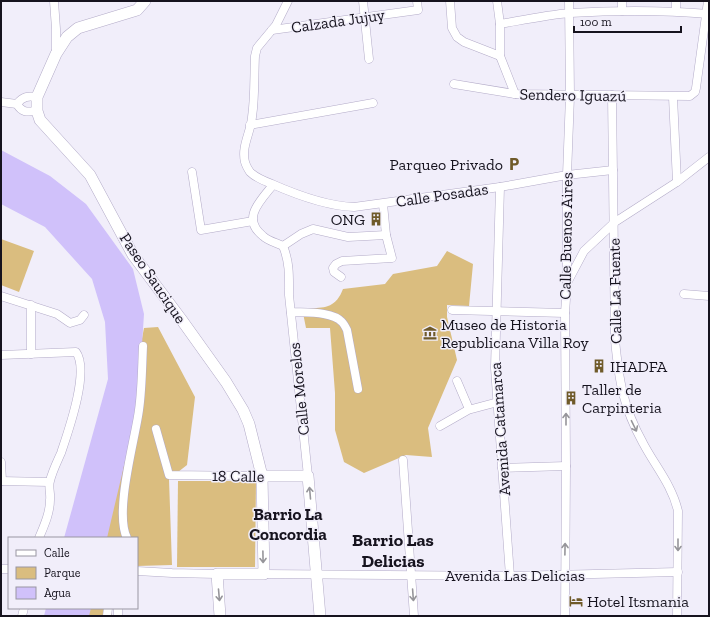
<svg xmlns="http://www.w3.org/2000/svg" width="710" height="617" font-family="'Zilla Slab',serif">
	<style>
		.green { fill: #dabd7f }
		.water { fill: #d0c1fa }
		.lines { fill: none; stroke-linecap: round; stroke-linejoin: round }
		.street-casing { stroke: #b3abc8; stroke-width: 9 }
		.secondary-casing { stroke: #b3abc8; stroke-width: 12 }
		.street { stroke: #fff; stroke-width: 8 }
		.secondary { stroke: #fff; stroke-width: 11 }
		.oneway { stroke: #96959a }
		.labels { text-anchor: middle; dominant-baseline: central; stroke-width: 3; stroke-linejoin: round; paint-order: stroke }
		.street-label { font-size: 16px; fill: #16131e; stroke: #f1eefa }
		.poi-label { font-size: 16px; fill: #16131e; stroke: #f1eefa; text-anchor: start }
		.neighbourhood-label { font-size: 17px; font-weight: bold; fill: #16131e; stroke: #f1eefa }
		.quarter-label { font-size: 18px; font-weight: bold; fill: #16131e; stroke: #f1eefa }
	</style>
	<rect width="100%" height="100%" fill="#f1eefa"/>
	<g class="green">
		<path d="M1 239 34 251 19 292 1 285Z"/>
		<path d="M447 251 473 264 469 306 447 305V317L457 360 428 428 432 457 406 455 364 473 344 462 335 430V393L330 328H306L302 308C322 308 335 310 343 289L385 284 393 274 437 266Z"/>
		<path d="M158 327 195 397 187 465 169 479 172 565 137 566V538H96L119 457 144 328Z"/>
		<path d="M178 481H256L255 567H177Z"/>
		<path d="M78 608H113L111 611 112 616H77Z"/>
	</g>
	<g class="water">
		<path d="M1 150 50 176 86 204 133 269 144 314 138 406 107 538H64L108 379 105 322 92 279 45 227 1 204Z"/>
		<path d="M46 608H91L89 616H44Z"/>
	</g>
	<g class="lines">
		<g class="street-casing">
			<g id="street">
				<path d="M54 1 56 29V52"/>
				<path d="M288 1 276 25 257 48 255 56C254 76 255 97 252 117 251 132 241 146 245 162 246 166 248 169 250 172 256 178 264 181 272 184 297 195 326 206 354 207L500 187 567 175 613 170"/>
				<path d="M363 1 369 59"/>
				<path d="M450 1 452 28 457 37 464 42 500 56"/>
				<path d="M497 1 500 24V56L515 94"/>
				<path d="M622 1V11"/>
				<path d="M676 1V11"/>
				<path d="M500 24C523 20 547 15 570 13 617 10 663 10 709 14"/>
				<path d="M272 30 418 10 417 1"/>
				<path d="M454 84 515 94 690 96 695 92 696 88 708 1"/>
				<path d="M612 95 615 340C619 381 623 407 643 443 655 466 672 485 678 511L677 616"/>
				<path d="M673 97 677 182"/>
				<path d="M1 102 17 104C23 96 28 96 37 97"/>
				<path d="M17 104C22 113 27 112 37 111"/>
				<path d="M250 125 373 103"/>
				<path d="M192 172 201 230 253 221"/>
				<path d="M273 185C260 201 241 219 263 236 268 241 277 243 283 246 290 263 289 278 289 295L308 476"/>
				<path d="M500 187 495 368 510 576"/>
				<path d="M283 246 301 234 313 229 348 237 386 235"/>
				<path d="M341 277 334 272 333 268 336 264 342 261 392 258 386 235 383 204"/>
				<path d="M567 283 584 251 615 222 677 182 709 157"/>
				<path d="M684 294 709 296"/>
				<path d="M1 296 57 314 70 323 80 320 84 315"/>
				<path d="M452 310 565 313"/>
				<path d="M291 312C305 313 332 311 342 322 344 324 346 328 347 330L358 389"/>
				<path d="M31 354V305"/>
				<path d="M1 355 76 352C90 371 68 432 61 453 57 462 52 472 50 481 48 487 51 494 50 500 50 513 44 526 39 538"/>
				<path d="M457 381 469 409"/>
				<path d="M440 426 468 410 498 402"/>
				<path d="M156 429 169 475 262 476"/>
				<path d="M403 460 414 616"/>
				<path d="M1 462 2 481"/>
				<path d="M502 468 566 466"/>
				<path d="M1 481 49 482"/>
				<path d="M127 538C114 512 135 440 139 410 142 389 142 367 143 346"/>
				<path d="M1 569H9"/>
				<path d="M137 571 172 573 217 574"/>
				<path d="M264 574 510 576 678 572"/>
				<path d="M118 608V616"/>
				<path d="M22 616 24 608"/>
				<path d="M107 616 108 608"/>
				<path d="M565 616 566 466 565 313 567 284V175L570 96 569 1"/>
			</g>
		</g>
		<g class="secondary-casing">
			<g id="secondary">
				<path d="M145 1 137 10 78 28 67 37 56 54 37 97V111L40 120 90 175 133 255 181 319 226 382 243 410 249 424 262 476 264 574H217L220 616"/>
				<path d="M262 476H308L320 616"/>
			</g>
		</g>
		<use href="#street" class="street"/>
		<use href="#secondary" class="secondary"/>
	</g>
	<defs><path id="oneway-shaft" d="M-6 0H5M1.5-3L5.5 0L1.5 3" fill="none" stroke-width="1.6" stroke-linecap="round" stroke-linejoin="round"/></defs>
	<g class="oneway">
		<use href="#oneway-shaft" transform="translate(566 419) rotate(-90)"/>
		<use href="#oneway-shaft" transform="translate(634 426) rotate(64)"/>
		<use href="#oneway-shaft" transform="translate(310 493) rotate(-95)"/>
		<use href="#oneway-shaft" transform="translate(678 545) rotate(90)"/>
		<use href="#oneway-shaft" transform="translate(565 549) rotate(-89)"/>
		<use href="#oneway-shaft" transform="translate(263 557) rotate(89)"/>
		<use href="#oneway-shaft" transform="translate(219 595) rotate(85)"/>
		<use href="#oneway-shaft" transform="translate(413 595) rotate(86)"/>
	</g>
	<defs>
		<g id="parking-bare" transform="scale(1.08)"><path d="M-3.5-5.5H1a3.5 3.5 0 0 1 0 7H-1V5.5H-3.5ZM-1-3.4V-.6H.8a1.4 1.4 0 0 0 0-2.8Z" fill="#6f5a29" stroke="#f1eefa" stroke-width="2.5" paint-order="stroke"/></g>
		<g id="building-bare" transform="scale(1.08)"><path d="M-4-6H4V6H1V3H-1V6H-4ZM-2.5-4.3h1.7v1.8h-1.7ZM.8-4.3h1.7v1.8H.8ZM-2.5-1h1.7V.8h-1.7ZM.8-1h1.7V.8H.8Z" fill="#6f5a29" stroke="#f1eefa" stroke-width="2.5" paint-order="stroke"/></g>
		<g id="museum-bare" transform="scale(1.08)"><path d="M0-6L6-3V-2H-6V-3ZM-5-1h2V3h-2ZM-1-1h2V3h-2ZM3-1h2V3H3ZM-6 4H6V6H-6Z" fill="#6f5a29" stroke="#f1eefa" stroke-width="2.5" paint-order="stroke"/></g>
		<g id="hotel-bare" transform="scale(1.08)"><path d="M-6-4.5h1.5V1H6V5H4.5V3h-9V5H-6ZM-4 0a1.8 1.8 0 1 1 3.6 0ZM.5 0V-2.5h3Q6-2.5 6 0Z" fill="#6f5a29" stroke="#f1eefa" stroke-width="2.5" paint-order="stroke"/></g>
	</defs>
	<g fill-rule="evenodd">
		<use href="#parking-bare" x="514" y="164"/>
		<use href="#building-bare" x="376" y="219"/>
		<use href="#museum-bare" x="430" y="333"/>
		<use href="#building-bare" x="599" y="366"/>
		<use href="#building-bare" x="571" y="398"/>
		<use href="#hotel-bare" x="576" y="601"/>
	</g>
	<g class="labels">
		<g class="street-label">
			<text transform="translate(338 21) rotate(-8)">Calzada Jujuy</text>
			<text transform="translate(573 95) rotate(1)">Sendero Iguazú</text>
			<text transform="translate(442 195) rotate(-8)">Calle Posadas</text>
			<text transform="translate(566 236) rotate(-89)">Calle Buenos Aires</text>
			<text transform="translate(153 278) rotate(56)">Paseo Saucique</text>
			<text transform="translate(615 291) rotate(-91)">Calle La Fuente</text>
			<text transform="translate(299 389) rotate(-96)">Calle Morelos</text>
			<text transform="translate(500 429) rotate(-94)">Avenida Catamarca</text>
			<text transform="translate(238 476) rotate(1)">18 Calle</text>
			<text x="515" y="575">Avenida Las Delicias</text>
		</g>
		<g class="poi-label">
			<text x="503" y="164" text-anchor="end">Parqueo Privado</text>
			<text x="365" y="219" text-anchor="end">ONG</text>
			<text x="441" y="324">Museo de Historia<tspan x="441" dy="18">Republicana Villa Roy</tspan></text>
			<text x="610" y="366">IHADFA</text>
			<text x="582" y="389">Taller de<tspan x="582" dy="18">Carpinteria</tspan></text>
			<text x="587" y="601">Hotel Itsmania</text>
		</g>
		<g class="neighbourhood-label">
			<text x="288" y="514">Barrio La<tspan x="288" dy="20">Concordia</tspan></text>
		</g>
		<g class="quarter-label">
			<text x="393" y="540">Barrio Las<tspan x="393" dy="21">Delicias</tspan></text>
		</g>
	</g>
	<rect width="710" height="617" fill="none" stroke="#16131e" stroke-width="4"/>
	<rect x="8" y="537" width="130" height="72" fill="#f1eefa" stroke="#9996a2"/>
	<rect x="16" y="550" width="20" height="6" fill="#ffffff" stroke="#9996a2"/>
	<text x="44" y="557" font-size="12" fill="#16131e">Calle</text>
	<rect x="16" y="567" width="20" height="12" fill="#dabd7f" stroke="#9996a2"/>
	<text x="44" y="577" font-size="12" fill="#16131e">Parque</text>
	<rect x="16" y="587" width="20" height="12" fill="#d0c1fa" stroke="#9996a2"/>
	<text x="44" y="597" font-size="12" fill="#16131e">Agua</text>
	<path d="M574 26v6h107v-6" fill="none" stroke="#16131e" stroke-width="2"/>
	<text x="580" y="26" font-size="12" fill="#16131e" stroke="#f1eefa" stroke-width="3" paint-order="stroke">100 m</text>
</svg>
